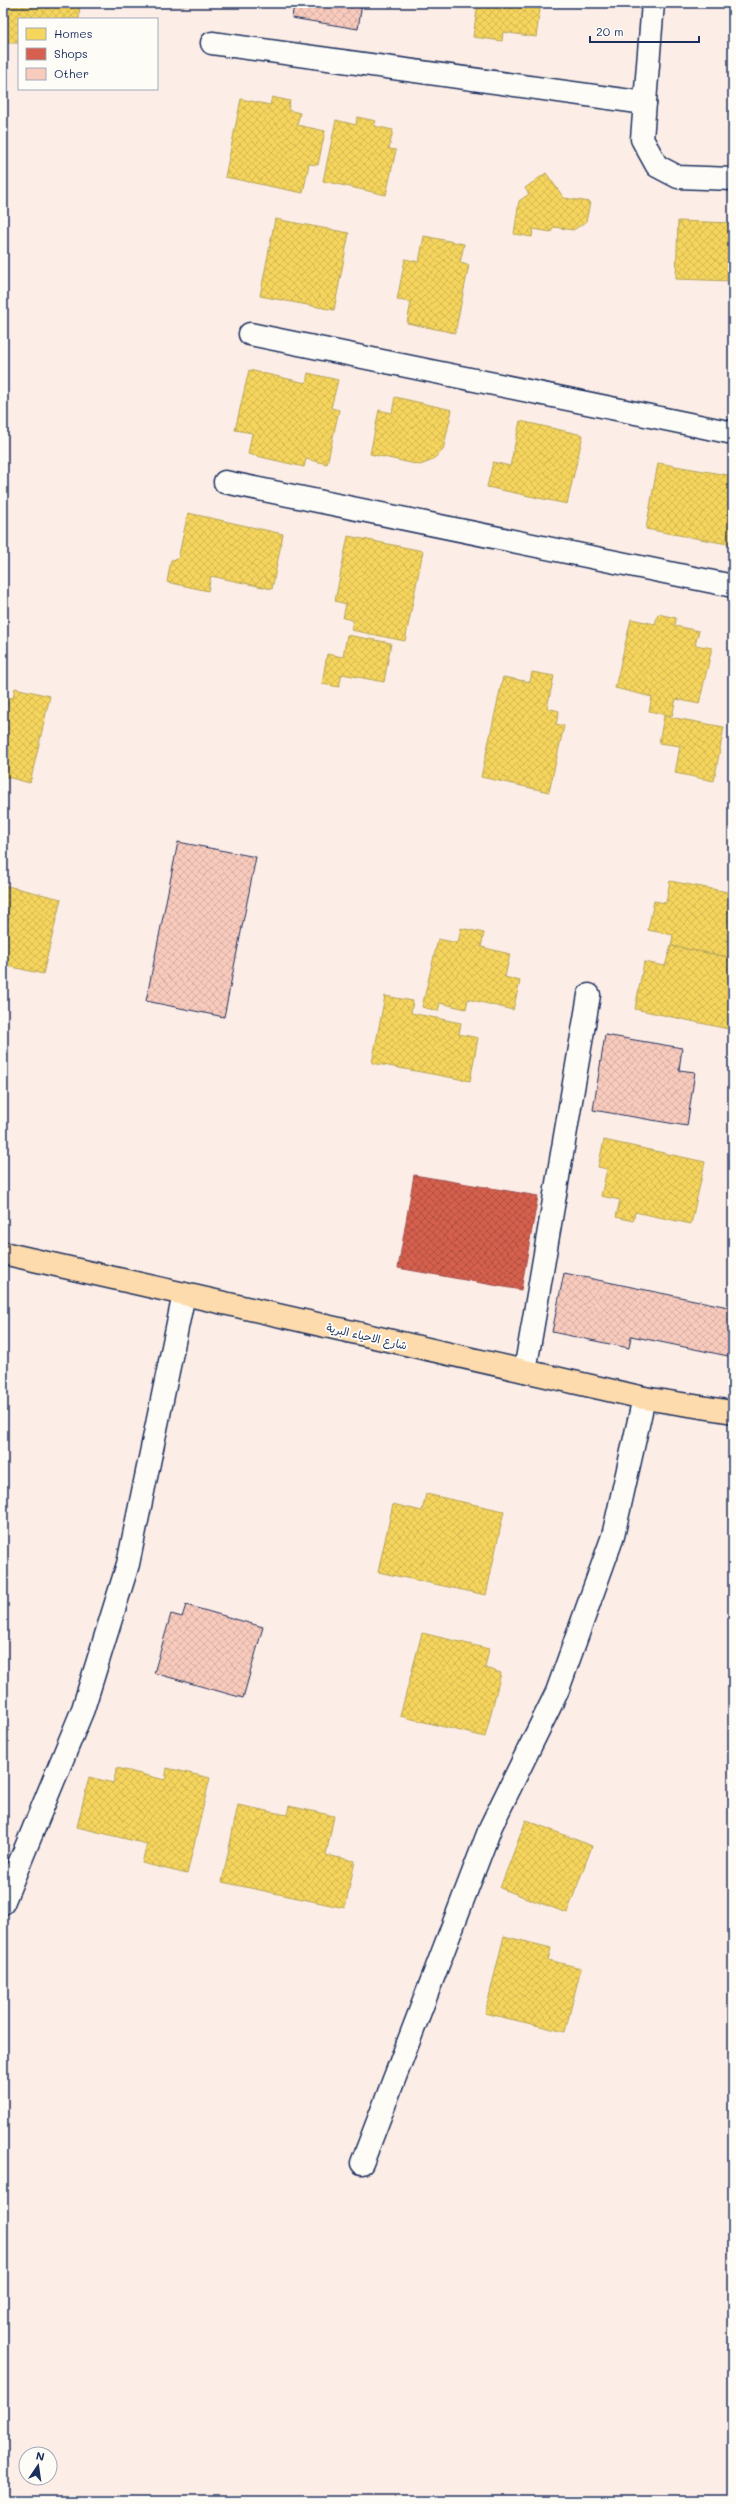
<svg xmlns="http://www.w3.org/2000/svg" width="736" height="2504" font-family="Mali,'Playpen Sans Arabic',sans-serif">
	<style>
		.homes { fill: url(#homes-cross-hatch); stroke: #b4a35d }
		.shops { fill: url(#shops-cross-hatch); stroke: #9e5152 }
		.building { fill: url(#building-cross-hatch); stroke: #1b2f5e }
		.lines { fill: none; stroke-linecap: round; stroke-linejoin: round }
		.minor-casing { stroke: #1b2f5e; stroke-width: 25 }
		.major-casing { stroke: #1b2f5e; stroke-width: 25 }
		.minor { stroke: #fdfcf7; stroke-width: 22 }
		.major { stroke: #fddbac; stroke-width: 22 }
		.labels { text-anchor: middle; dominant-baseline: central; stroke-width: 4; stroke-linejoin: round; paint-order: stroke }
		.street-label { font-size: 11px; fill: #1b2f5e; stroke: #fdfcf7 }
	</style>
	<defs>
		<pattern id="homes-cross-hatch" width="8" height="8" patternUnits="userSpaceOnUse"><rect width="8" height="8" fill="#f6d55c"/><path d="M0 0l8 8M0 8l8-8" fill="none" stroke="#d2b752"/></pattern>
		<pattern id="shops-cross-hatch" width="8" height="8" patternUnits="userSpaceOnUse"><rect width="8" height="8" fill="#d6604d"/><path d="M0 0l8 8M0 8l8-8" fill="none" stroke="#ad5043"/></pattern>
		<pattern id="building-cross-hatch" width="8" height="8" patternUnits="userSpaceOnUse"><rect width="8" height="8" fill="#f9cbbd"/><path d="M0 0l8 8M0 8l8-8" fill="none" stroke="#d5afa5"/></pattern>
	</defs>
	<rect width="100%" height="100%" fill="#fcede6"/>
	<filter id="ink" filterUnits="userSpaceOnUse"><feTurbulence type="fractalNoise" baseFrequency=".025" numOctaves="2"/><feDisplacementMap in="SourceGraphic" scale="8" xChannelSelector="R" yChannelSelector="G"/><feConvolveMatrix kernelMatrix="1 2 1 2 8 2 1 2 1" color-interpolation-filters="sRGB"/></filter>
	<g filter="url(#ink)">
		<g class="homes">
			<path d="M3 3H80L79 19H19V43H3Z"/>
			<path d="M109 3H187V5L109 6Z"/>
			<path d="M478 3H541L536 37 503 32 502 41 473 37Z"/>
			<path d="M272 97 290 101 288 110 300 113 297 125 325 131 318 165 309 164 303 193 225 177 241 99 270 105Z"/>
			<path d="M357 117 376 121 374 126 393 130 389 149 396 150 386 195 323 181 336 120 356 125Z"/>
			<path d="M546 173 564 198 590 202 586 222 573 230 554 227 551 232 533 229 532 237 514 234 519 201 529 194 525 188Z"/>
			<path d="M275 219 349 233 334 310 260 296Z"/>
			<path d="M678 221 733 223V281L676 279Z"/>
			<path d="M424 236 464 244 460 263 469 265 455 333 407 323 411 302 397 300 405 259 419 262Z"/>
			<path d="M249 370 306 383 308 373 338 380 331 408 339 410 327 464 306 459 304 467 248 454 252 433 235 430Z"/>
			<path d="M395 397 452 410 443 450 431 461 420 465 370 454 379 410 392 413Z"/>
			<path d="M520 421 583 435 567 504 487 487 493 462 510 466Z"/>
			<path d="M658 463 733 476V545L646 529Z"/>
			<path d="M188 513 283 534 272 589 211 576 208 591 167 582 171 560 178 559Z"/>
			<path d="M348 536 423 551 405 641 351 630 353 620 343 618 346 604 335 601Z"/>
			<path d="M658 614 676 618 675 626 699 631 695 645 712 648 699 704 676 699 672 716 649 711 652 697 615 688 631 619 655 624Z"/>
			<path d="M347 635 391 643 384 682 342 674 339 687 322 684 327 654 343 657Z"/>
			<path d="M532 672 554 676 547 708 559 711 556 724 564 726 549 792 481 777 503 677 530 682Z"/>
			<path d="M15 688 50 696 30 783 3 776V696L13 698Z"/>
			<path d="M664 716 724 727 714 781 675 773 680 746 659 743Z"/>
			<path d="M670 881 733 893V958L671 946 673 935 648 930 654 901 666 903Z"/>
			<path d="M3 885 61 899 43 974 3 965Z"/>
			<path d="M461 928 484 933 481 947 510 954 505 977 520 981 513 1010 468 999 466 1009 440 1003 438 1011 422 1007 438 939 458 943Z"/>
			<path d="M671 946 733 958V1030L635 1009 644 962 665 966Z"/>
			<path d="M385 996 413 1001 411 1013 461 1023 459 1034 478 1038 470 1081 372 1063Z"/>
			<path d="M604 1140 705 1162 691 1224 635 1212 633 1221 616 1217 620 1200 601 1196 607 1169 598 1167Z"/>
			<path d="M426 1494 504 1511 486 1595 378 1572 393 1504 422 1511Z"/>
			<path d="M422 1633 489 1649 485 1668 501 1673 485 1737 400 1716Z"/>
			<path d="M117 1768 165 1780 167 1768 210 1778 187 1874 142 1863 147 1844 77 1827 89 1777 113 1783Z"/>
			<path d="M238 1805 287 1815 289 1806 334 1816 326 1855 355 1861 345 1908 222 1882Z"/>
			<path d="M526 1820 592 1846 567 1913 500 1888Z"/>
			<path d="M504 1936 551 1948 548 1960 581 1968 565 2032 485 2013Z"/>
		</g>
		<path class="shops" d="M414 1175 538 1196 521 1290 398 1268Z"/>
		<g class="building">
			<path d="M294 3H362L358 29 292 18Z"/>
			<path d="M178 842 256 857 224 1017 146 1001Z"/>
			<path d="M605 1035 682 1048 679 1070 695 1072 687 1126 593 1110Z"/>
			<path d="M564 1273 733 1308V1357L631 1336 629 1348 552 1332Z"/>
			<path d="M186 1605 263 1627 243 1698 154 1673 171 1614 182 1617Z"/>
		</g>
		<g class="lines">
			<g class="minor-casing">
				<g id="minor">
					<path d="M653 3 642 139 657 166 678 177 733 179"/>
					<path d="M212 43 645 103"/>
					<path d="M250 334 733 433"/>
					<path d="M225 482 733 586"/>
					<path d="M525 1371 589 995"/>
					<path d="M3 1903 83 1709 128 1564 184 1294"/>
					<path d="M362 2163 491 1826 557 1692 613 1536 644 1398"/>
				</g>
			</g>
			<g class="major-casing">
				<path id="major" d="M3 1253 644 1398 733 1412"/>
			</g>
			<use href="#minor" class="minor"/>
			<use href="#major" class="major"/>
		</g>
	</g>
	<g class="labels">
		<g class="street-label">
			<text transform="translate(367 1336) rotate(13)">شارع الاحياء البرية</text>
		</g>
	</g>
	<rect width="736" height="2504" fill="none" stroke="#fdfcf7" stroke-width="16"/>
	<rect x="8" y="8" width="720" height="2488" fill="none" stroke="#1b2f5e" stroke-width="1.5" filter="url(#ink)"/>
	<rect x="18" y="18" width="140" height="72" fill="#fdfcf7" stroke="#a3aaba"/>
	<rect x="26" y="28" width="20" height="12" fill="#f6d55c" stroke="#a3aaba"/>
	<text x="54" y="38" font-size="12" fill="#1b2f5e">Homes</text>
	<rect x="26" y="48" width="20" height="12" fill="#d6604d" stroke="#a3aaba"/>
	<text x="54" y="58" font-size="12" fill="#1b2f5e">Shops</text>
	<rect x="26" y="68" width="20" height="12" fill="#f9cbbd" stroke="#a3aaba"/>
	<text x="54" y="78" font-size="12" fill="#1b2f5e">Other</text>
	<g transform="translate(38 2466) rotate(13)"><circle r="19" fill="#fdfcf7" stroke="#a3aaba"/>
	<path d="M0-3L7 15L0 10L-7 15Z" fill="#1b2f5e"/>
	<text y="-6" font-size="11" font-weight="bold" text-anchor="middle" fill="#1b2f5e">N</text>
	</g>
	<path d="M590 36v6h109v-6" fill="none" stroke="#1b2f5e" stroke-width="2"/>
	<text x="596" y="36" font-size="12" fill="#1b2f5e" stroke="#fdfcf7" stroke-width="3" paint-order="stroke">20 m</text>
</svg>
